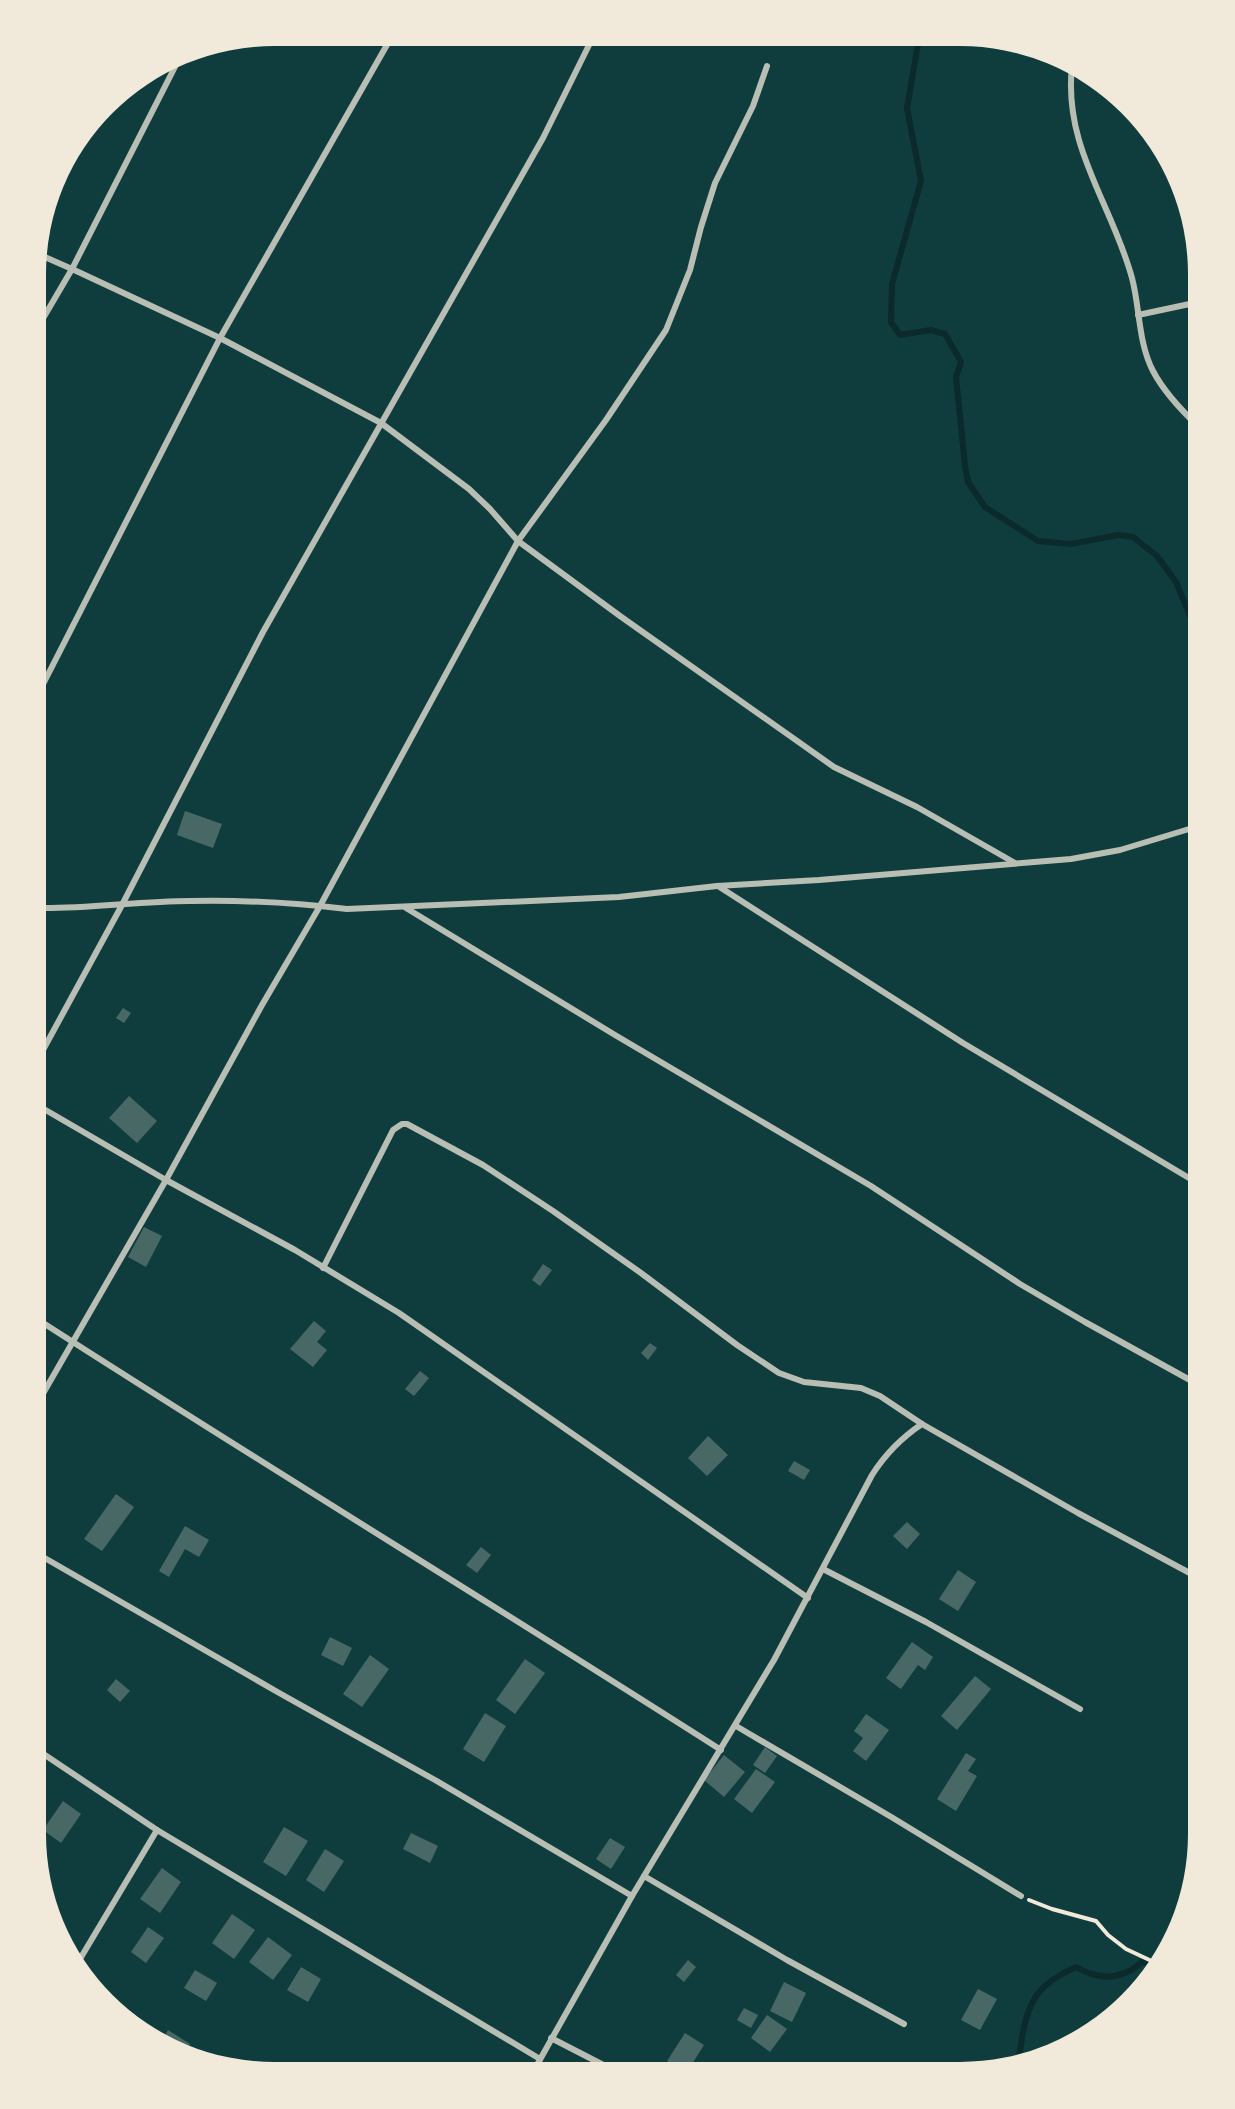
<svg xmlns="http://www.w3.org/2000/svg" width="1235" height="2109" font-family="Raleway,sans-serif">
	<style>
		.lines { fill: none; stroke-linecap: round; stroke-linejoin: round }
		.stream { stroke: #0a2a2b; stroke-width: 6 }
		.building { fill: #486865 }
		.path { stroke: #f1e9da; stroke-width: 4 }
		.minor { stroke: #b8beb3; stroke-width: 6 }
	</style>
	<rect width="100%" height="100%" fill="#0f3d3e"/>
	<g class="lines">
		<g class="stream">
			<path d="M919 38 907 108 921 181 892 284 891 322 900 335 931 330 945 334 961 362 956 377 965 466 968 482 985 507 1038 541 1071 544 1118 535 1133 537 1157 556 1176 582 1193 623 1199 631"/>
			<path d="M1019 2061C1019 2053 1021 2046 1022 2038 1028 1999 1040 1983 1076 1967 1100 1981 1122 1980 1142 1962L1151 1963 1163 1954 1173 1928 1187 1900"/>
		</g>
	</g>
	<g class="building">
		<path d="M185 811 222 824 213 848 177 835Z"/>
		<path d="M123 1008 131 1013 124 1023 116 1018Z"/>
		<path d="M129 1096 157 1121 137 1143 109 1118Z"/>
		<path d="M144 1227 162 1236 146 1267 128 1257Z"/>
		<path d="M543 1264 552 1270 540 1286 532 1280Z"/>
		<path d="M314 1321 326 1331 317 1342 327 1350 313 1367 290 1349Z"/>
		<path d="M650 1343 657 1348 648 1360 641 1353Z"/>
		<path d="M420 1371 429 1378 414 1396 405 1389Z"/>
		<path d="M708 1436 728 1455 707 1476 688 1458Z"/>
		<path d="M794 1461 810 1470 804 1480 788 1471Z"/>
		<path d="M116 1494 134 1507 102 1551 84 1539Z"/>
		<path d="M907 1522 920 1534 907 1549 893 1536Z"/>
		<path d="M185 1526 209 1540 199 1557 185 1549 169 1577 159 1571Z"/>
		<path d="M481 1547 491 1555 477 1573 466 1565Z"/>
		<path d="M958 1570 976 1582 958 1611 939 1599Z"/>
		<path d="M330 1637 352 1648 343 1666 321 1655Z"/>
		<path d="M912 1642 933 1657 925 1670 918 1665 901 1689 886 1678Z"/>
		<path d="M370 1655 389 1669 362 1707 343 1694Z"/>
		<path d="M525 1659 545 1673 515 1714 496 1700Z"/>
		<path d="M975 1676 991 1689 957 1730 941 1716Z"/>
		<path d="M116 1679 130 1691 120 1702 107 1690Z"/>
		<path d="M485 1713 506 1726 484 1762 463 1749Z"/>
		<path d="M866 1714 889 1730 866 1761 853 1751 863 1738 854 1731Z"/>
		<path d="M765 1747 777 1756 765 1773 753 1765Z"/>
		<path d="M966 1753 976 1759 968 1771 977 1776 956 1811 937 1799Z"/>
		<path d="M724 1755 745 1772 724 1797 704 1780Z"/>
		<path d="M756 1769 775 1782 752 1813 734 1799Z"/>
		<path d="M63 1801 81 1814 61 1843 43 1830Z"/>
		<path d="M284 1827 308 1841 286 1876 263 1862Z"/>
		<path d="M411 1833 438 1846 430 1863 403 1849Z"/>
		<path d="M610 1838 625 1847 611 1869 596 1859Z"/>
		<path d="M325 1849 344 1861 324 1892 306 1880Z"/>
		<path d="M162 1868 181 1882 160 1913 140 1899Z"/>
		<path d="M232 1914 255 1930 234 1959 212 1943Z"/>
		<path d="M148 1927 164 1938 146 1963 131 1952Z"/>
		<path d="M268 1937 292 1955 273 1980 249 1962Z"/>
		<path d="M688 1960 696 1967 684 1982 676 1975Z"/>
		<path d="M301 1967 321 1979 308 2002 287 1990Z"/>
		<path d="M195 1970 217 1983 206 2001 184 1988Z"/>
		<path d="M784 1982 806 1993 792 2022 770 2011Z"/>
		<path d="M978 1989 997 1999 980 2030 961 2020Z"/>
		<path d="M744 2008 758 2015 751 2028 737 2020Z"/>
		<path d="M767 2015 787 2029 770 2052 751 2038Z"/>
		<path d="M168 2030 190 2044 183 2055 161 2042Z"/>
		<path d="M685 2033 704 2045 687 2072 667 2061Z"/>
	</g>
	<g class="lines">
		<path class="path" d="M1029 1900 1052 1909 1096 1921 1108 1935 1126 1949 1158 1964"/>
		<g class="minor">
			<path d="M1072 66C1063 147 1112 204 1132 278 1140 308 1138 342 1153 371 1164 392 1182 411 1199 427"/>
			<path d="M38 254 72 269 180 57"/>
			<path d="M1138 315 1199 302"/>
			<path d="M38 327 72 269 220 338 381 423 469 489 490 509 518 541 620 616 834 767 917 807 1015 863"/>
			<path d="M37 696 220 338 392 36"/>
			<path d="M718 886 963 1043 1199 1184"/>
			<path d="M37 908C88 909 139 901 190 901 239 900 298 903 347 909L619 897 717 886 819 880 1071 859 1120 850 1199 826"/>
			<path d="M406 908 615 1035 871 1186 1020 1284 1085 1322 1199 1385"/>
			<path d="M37 1061 122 905 263 632 543 138 593 37"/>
			<path d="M37 1105 166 1180 295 1250 399 1313 808 1598"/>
			<path d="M323 1268 393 1130 402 1124H407L483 1165 553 1211 641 1273 737 1345 779 1373 804 1382 861 1388 880 1396 922 1424 1078 1513 1199 1578"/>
			<path d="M37 1319C264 1465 494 1605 721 1750"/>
			<path d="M37 1404 166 1180 262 1005 320 906 518 541 606 420 666 330 690 270 701 227 715 183 753 106 767 66"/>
			<path d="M36 1553 281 1694 435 1780 632 1896"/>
			<path d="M823 1569 926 1622 1080 1709"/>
			<path d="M736 1726 893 1818 1021 1896"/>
			<path d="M36 1749 157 1830 540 2059"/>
			<path d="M644 1876 787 1960 904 2024"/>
			<path d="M77 1964 157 1830"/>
			<path d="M551 2038 617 2072"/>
			<path d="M533 2072 632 1896 774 1660 872 1475C886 1453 901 1438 922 1424"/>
		</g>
	</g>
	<path d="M0 0H1235V2109H0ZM274 46H960A228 228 0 0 1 1188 274V1834A228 228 0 0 1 960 2062H274A228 228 0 0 1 46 1834V274A228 228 0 0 1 274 46Z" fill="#f1e9da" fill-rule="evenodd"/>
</svg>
